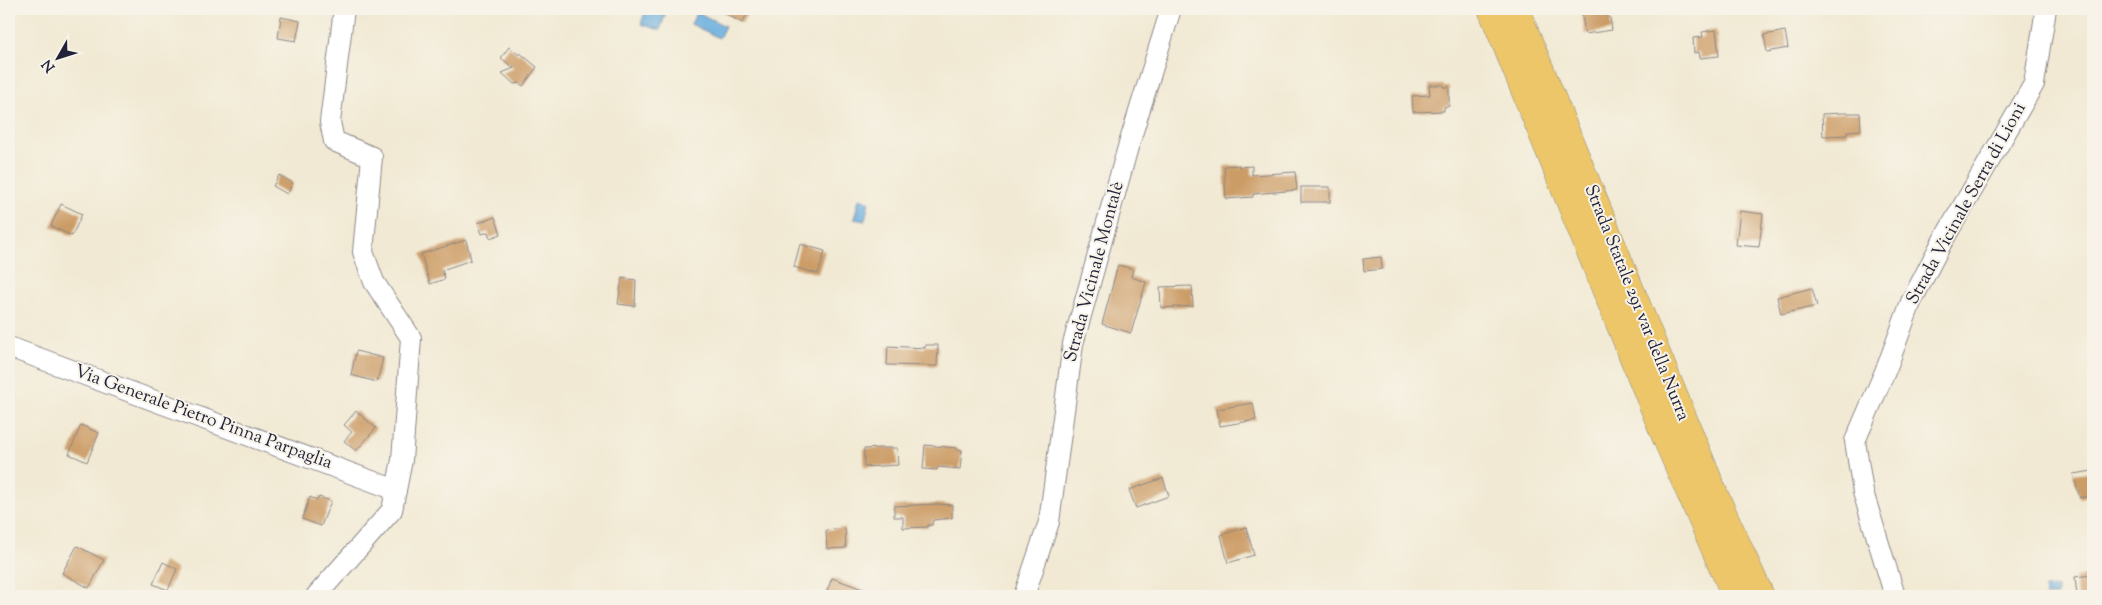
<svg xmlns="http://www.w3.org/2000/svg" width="2102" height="605" font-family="'Sorts Mill Goudy',serif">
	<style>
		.water { fill: #68adde; stroke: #45688c }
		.building { fill: #cc9c66 }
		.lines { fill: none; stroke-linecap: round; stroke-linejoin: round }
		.minor-casing { stroke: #8a8687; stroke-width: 22 }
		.highway-casing { stroke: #8a8687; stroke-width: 29 }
		.minor { stroke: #fff; stroke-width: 20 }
		.highway { stroke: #ecc669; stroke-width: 28 }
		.labels { text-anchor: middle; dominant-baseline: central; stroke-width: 4; stroke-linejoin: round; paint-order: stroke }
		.street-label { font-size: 18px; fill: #22223b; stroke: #f7f3e8 }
	</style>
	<rect width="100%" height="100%" fill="#f7f3e8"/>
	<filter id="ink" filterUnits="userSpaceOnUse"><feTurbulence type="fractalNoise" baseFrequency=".02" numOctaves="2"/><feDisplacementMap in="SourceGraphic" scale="10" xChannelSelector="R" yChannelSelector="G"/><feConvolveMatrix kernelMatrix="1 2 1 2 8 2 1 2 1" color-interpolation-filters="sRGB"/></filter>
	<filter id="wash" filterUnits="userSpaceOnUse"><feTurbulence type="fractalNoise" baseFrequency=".0096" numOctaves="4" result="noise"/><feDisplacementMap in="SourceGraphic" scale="20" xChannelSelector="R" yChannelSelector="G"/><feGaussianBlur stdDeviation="1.12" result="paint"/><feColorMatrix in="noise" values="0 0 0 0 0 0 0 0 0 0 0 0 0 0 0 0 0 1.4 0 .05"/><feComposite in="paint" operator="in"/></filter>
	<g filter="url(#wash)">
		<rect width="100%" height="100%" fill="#f1e9d3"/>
		<g class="water">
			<path d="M646 9H667L660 30 641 24Z"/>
			<path d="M697 12 725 26 719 38 691 24Z"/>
			<path d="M859 199 869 201 865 221 854 219Z"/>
			<path d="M2044 588H2057V596H2045Z"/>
		</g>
		<g id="blocks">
			<g class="building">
				<path d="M718 9H750L742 23Z"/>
				<path d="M1581 9H1605L1606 17H1610L1612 30 1585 34Z"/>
				<path d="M281 17 300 21 296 41 278 38Z"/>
				<path d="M1716 30 1719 56 1700 58 1699 52 1694 53 1693 38 1703 37 1702 32Z"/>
				<path d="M1785 31 1788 48 1767 52 1764 35Z"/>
				<path d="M509 47 519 55 520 53 537 67 523 86 519 83 514 84 502 73 514 68 501 58Z"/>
				<path d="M1429 85H1443V87H1449V106L1444 107V111L1413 112 1412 96 1430 95Z"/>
				<path d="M1843 113H1860L1861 130 1847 131V135L1823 136 1822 114Z"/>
				<path d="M1239 165V167L1252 166V175L1295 172 1297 190 1253 194V197L1226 199 1224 166Z"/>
				<path d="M279 175 293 183 287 194 273 186Z"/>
				<rect x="1301" y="187" width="29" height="15"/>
				<path d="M61 204 82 214 72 236 51 226Z"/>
				<path d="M1740 211 1763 214 1759 247 1736 245Z"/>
				<path d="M495 217 501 234 490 238 488 232 482 234 478 223Z"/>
				<path d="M466 240 471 260 442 270 445 279 430 284 421 254Z"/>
				<path d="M800 244 825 251 818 274 794 267Z"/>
				<path d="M1381 257 1382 269 1364 271 1363 259Z"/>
				<path d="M1118 265 1133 269 1131 277 1146 282 1131 333 1102 324Z"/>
				<path d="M622 278 636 280 635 306 618 304Z"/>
				<path d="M1192 286 1193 306 1161 308 1160 287Z"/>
				<path d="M1812 288 1817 306 1781 314 1777 297Z"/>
				<path d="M925 345H938L937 366 887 365 888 346 925 348Z"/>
				<path d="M356 351 383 358 377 382 351 375Z"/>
				<path d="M1253 403 1256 420 1220 426 1217 409Z"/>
				<path d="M356 411 376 428 356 451 344 441 352 432 344 425Z"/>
				<path d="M81 425 99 433 87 462 69 454Z"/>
				<path d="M925 445 957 448V450H962L960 469 938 467 937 470 923 469Z"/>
				<path d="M882 448H897L898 465 864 467V449Z"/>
				<path d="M2093 471V495L2080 498 2073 474Z"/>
				<path d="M1163 478 1169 496 1136 508 1129 490Z"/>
				<path d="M310 497 317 500 319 497 331 501 321 526 302 519Z"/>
				<path d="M937 504 952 505V518L933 520 932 525H928V527L903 528V517H894V506Z"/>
				<path d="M1246 527 1254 555 1228 563 1221 535Z"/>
				<path d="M845 528 846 548 827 549 826 530Z"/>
				<path d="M77 546 104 560 89 588 62 573Z"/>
				<path d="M163 562 177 569 168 590 153 584Z"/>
				<path d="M2092 575 2093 596H2077L2075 577Z"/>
				<path d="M832 578 879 595 878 596H825Z"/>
			</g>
		</g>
	</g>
	<g filter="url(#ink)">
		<use href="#blocks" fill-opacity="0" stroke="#8a8687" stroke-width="1"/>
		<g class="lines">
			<g class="minor-casing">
				<g id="minor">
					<path d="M9 347 396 490"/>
					<path d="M316 596 392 510 402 460 411 338 374 282 363 252 372 157 334 141 330 122 344 9"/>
					<path d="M1024 596 1049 522 1073 344 1128 147 1171 9"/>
					<path d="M1895 596 1863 492 1855 441 1887 367 1911 302 1942 242 2034 84 2046 9"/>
				</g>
			</g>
			<g class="highway-casing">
				<g id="highway">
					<path d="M1492 9 1667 439 1736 596"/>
					<path d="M1515 9 1715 497 1760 596"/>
				</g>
			</g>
			<use href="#minor" class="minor"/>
			<use href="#highway" class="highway"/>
		</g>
	</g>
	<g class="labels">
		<g class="street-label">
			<text transform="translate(1967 204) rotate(-61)">Strada Vicinale Serra di Lioni</text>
			<text transform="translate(1095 272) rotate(-75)">Strada Vicinale Montalè</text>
			<text transform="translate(1636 303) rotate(68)">Strada Statale 291 var della Nurra</text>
			<text transform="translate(203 418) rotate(20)">Via Generale Pietro Pinna Parpaglia</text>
		</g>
	</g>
	<rect width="2102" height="605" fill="none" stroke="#f7f3e8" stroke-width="30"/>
	<g transform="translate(58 58) rotate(231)" stroke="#f7f3e8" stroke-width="4" paint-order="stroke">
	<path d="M0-4L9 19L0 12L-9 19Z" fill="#22223b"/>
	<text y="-8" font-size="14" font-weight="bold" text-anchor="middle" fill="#22223b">N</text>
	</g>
</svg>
